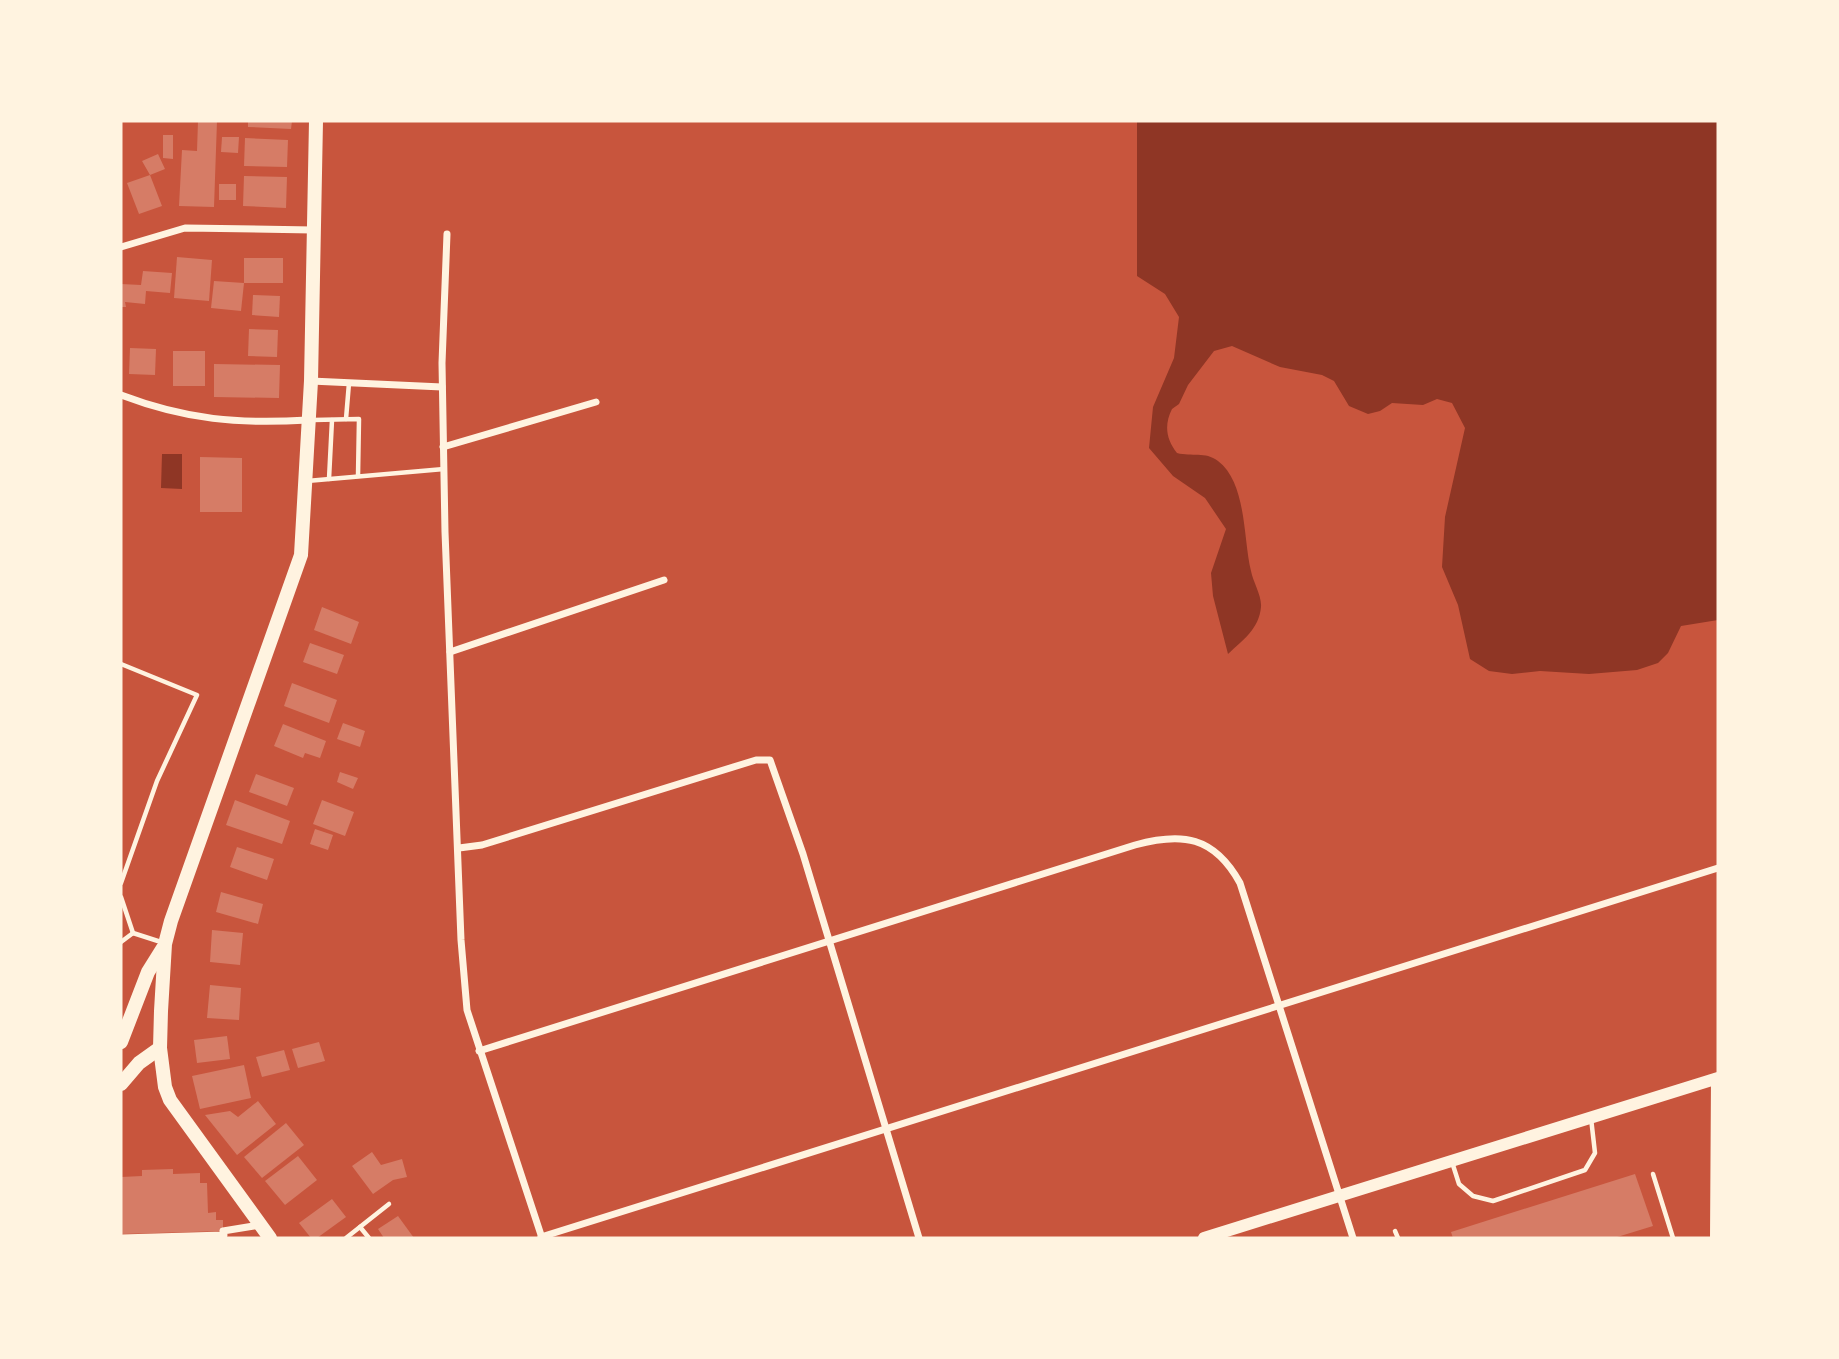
<svg xmlns="http://www.w3.org/2000/svg" width="1839" height="1359" font-family="'Space Grotesk',sans-serif">
	<style>
		.water { fill: #8f3625 }
		.building { fill: #d67c66 }
		.lines { fill: none; stroke-linecap: round; stroke-linejoin: round }
		.service { stroke: #fff3e0; stroke-width: 4.5 }
		.minor { stroke: #fff3e0; stroke-width: 7 }
		.tertiary { stroke: #fff3e0; stroke-width: 10 }
		.secondary { stroke: #fff3e0; stroke-width: 12 }
		.primary { stroke: #fff3e0; stroke-width: 14 }
	</style>
	<rect width="100%" height="100%" fill="#c8553d"/>
	<g class="water">
		<path d="M1137 121H1718V620L1681 626 1668 653 1658 663 1637 670 1589 674 1540 671 1512 674 1489 671 1470 659 1458 605 1442 567 1445 517 1465 428 1452 403 1437 399 1423 405 1392 403 1380 411 1368 414 1349 406 1334 381 1322 375 1280 367 1232 346 1214 351 1188 385 1179 404 1172 409C1164 425 1166 439 1177 453 1192 457 1205 451 1218 461 1247 483 1243 539 1251 571 1253 582 1262 596 1261 607 1259 629 1243 640 1228 654L1213 596 1211 573 1226 529 1205 498 1173 476 1149 448 1153 407 1174 358 1179 317 1165 294 1137 276Z"/>
		<path d="M162 454H182V489L161 488Z"/>
	</g>
	<g class="building">
		<path d="M198 121H217L214 207 179 206 182 150 197 151Z"/>
		<path d="M248 121H292L291 129 248 127Z"/>
		<path d="M163 135H173V159L163 158Z"/>
		<path d="M222 137H239L238 153 221 152Z"/>
		<path d="M245 138 288 140 287 167 244 166Z"/>
		<path d="M158 154 165 169 150 175 162 206 139 214 127 183 150 175 142 161Z"/>
		<path d="M244 176 287 177 286 208 243 206Z"/>
		<rect x="219" y="184" width="17" height="16"/>
		<path d="M177 257 212 260 209 301 174 298Z"/>
		<rect x="244" y="258" width="39" height="25"/>
		<path d="M143 271 172 273 170 293 146 291 145 304 125 302 126 307H121V284L141 285Z"/>
		<path d="M214 281 244 283 241 311 211 308Z"/>
		<path d="M253 295 280 296 279 317 252 315Z"/>
		<path d="M249 329 278 330 277 357 248 356Z"/>
		<path d="M130 348 156 349 155 375 129 374Z"/>
		<rect x="173" y="351" width="32" height="35"/>
		<path d="M214 364 280 365 279 398 214 397Z"/>
		<path d="M200 457 242 458V512H200Z"/>
		<path d="M322 607 359 622 351 644 314 630Z"/>
		<path d="M310 643 344 655 337 674 303 662Z"/>
		<path d="M292 683 337 700 329 723 284 706Z"/>
		<path d="M343 723 365 731 360 747 337 739Z"/>
		<path d="M283 724 326 741 320 758 305 753 303 758 274 746Z"/>
		<path d="M340 772 358 778 353 789 337 782Z"/>
		<path d="M256 774 294 788 287 806 249 792Z"/>
		<path d="M235 800 290 821 282 844 226 825Z"/>
		<path d="M322 800 354 812 345 836 313 824Z"/>
		<path d="M315 829 333 835 328 850 310 844Z"/>
		<path d="M237 847 274 859 267 880 230 867Z"/>
		<path d="M221 892 263 904 258 924 216 912Z"/>
		<path d="M212 930 243 933 240 965 210 962Z"/>
		<path d="M210 985 241 988 239 1020 207 1018Z"/>
		<path d="M227 1036 230 1059 197 1063 194 1040Z"/>
		<path d="M319 1042 325 1061 298 1068 292 1049Z"/>
		<path d="M284 1050 290 1070 262 1077 256 1057Z"/>
		<path d="M244 1065 251 1098 200 1109 192 1076Z"/>
		<path d="M258 1101 276 1124 237 1155 205 1115 230 1111 238 1117Z"/>
		<path d="M286 1123 304 1145 262 1178 244 1157Z"/>
		<path d="M372 1152 381 1165 402 1159 407 1177 393 1180 373 1194 352 1166Z"/>
		<path d="M298 1156 317 1180 285 1205 265 1181Z"/>
		<path d="M173 1169V1174L200 1173V1183H207L208 1213 216 1212V1220H223V1231L121 1234V1177L142 1176V1170Z"/>
		<path d="M1635 1174 1653 1226 1614 1238H1453L1451 1232Z"/>
		<path d="M332 1199 346 1217 317 1238H311L299 1223Z"/>
		<path d="M398 1216 414 1238H384L378 1229Z"/>
	</g>
	<g class="lines">
		<g class="service">
			<path d="M346 419 349 383"/>
			<path d="M313 420 359 419 358 476"/>
			<path d="M329 479 332 420"/>
			<path d="M307 481 444 469"/>
			<path d="M121 664 197 695 157 781 121 883"/>
			<path d="M121 897 133 933"/>
			<path d="M121 942 133 933 161 942"/>
			<path d="M1452 1162 1459 1184 1473 1196 1493 1201 1585 1170 1595 1153 1591 1118"/>
			<path d="M1653 1174 1673 1238"/>
			<path d="M360 1227 369 1238"/>
			<path d="M1395 1231 1398 1238"/>
			<path d="M346 1238 389 1204"/>
		</g>
		<g class="minor">
			<path d="M447 234 442 363 445 532 461 940 467 1010 542 1238"/>
			<path d="M121 247 185 228 313 230"/>
			<path d="M311 381 442 387"/>
			<path d="M121 395C187 420 238 424 308 420"/>
			<path d="M443 447 596 402"/>
			<path d="M450 652 664 580"/>
			<path d="M459 848 482 845 756 760H770L803 854 919 1238"/>
			<path d="M479 1051 1135 845C1182 832 1214 836 1240 883L1353 1238"/>
			<path d="M541 1237 1718 868"/>
			<path d="M121 1238 224 1235 223 1231 260 1225"/>
		</g>
		<path class="tertiary" d="M1715 1238 1716 1078"/>
		<path class="secondary" d="M1204 1238 1718 1078"/>
		<g class="primary">
			<path d="M121 1042 148 972 163 948"/>
			<path d="M121 1084 139 1063 160 1048"/>
			<path d="M270 1238 170 1100 165 1087 160 1048 161 1011 165 944 171 921 301 555 311 381 316 121"/>
		</g>
	</g>
	<rect width="1839" height="1359" fill="none" stroke="#fff3e0" stroke-width="245"/>
</svg>
